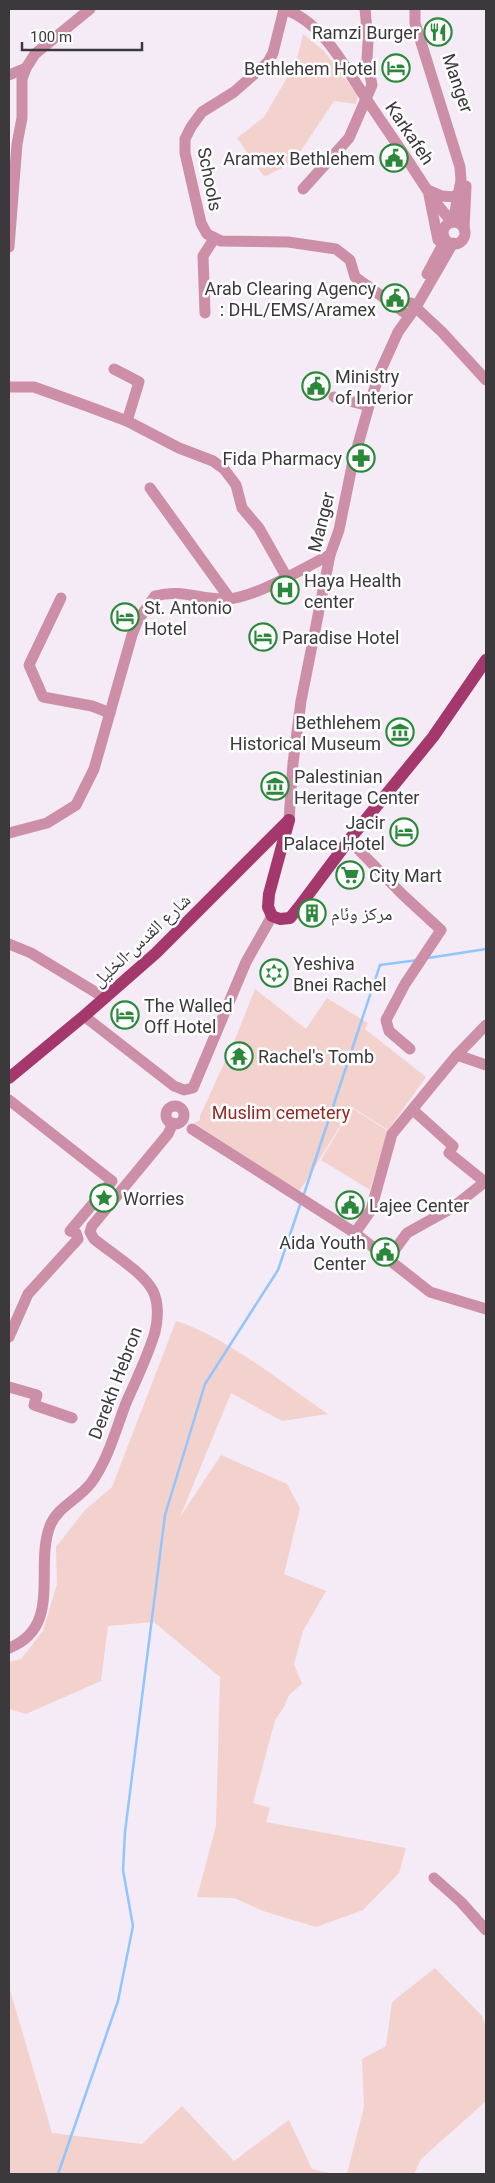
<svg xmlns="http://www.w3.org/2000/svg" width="495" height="2183" font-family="Roboto,'Noto Naskh Arabic',sans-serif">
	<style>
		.green { fill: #f3d1cc }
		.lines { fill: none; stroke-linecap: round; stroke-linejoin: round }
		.stream { stroke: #90c6fd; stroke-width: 2.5 }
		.minor { stroke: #cd8fa7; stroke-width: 11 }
		.major { stroke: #a4376c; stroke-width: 12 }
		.labels { text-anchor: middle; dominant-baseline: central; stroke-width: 5; stroke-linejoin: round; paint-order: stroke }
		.poi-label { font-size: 18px; fill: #3c393d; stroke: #fff; text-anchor: start }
		.street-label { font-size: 18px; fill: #3c393d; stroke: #fff }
		.park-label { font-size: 18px; fill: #982620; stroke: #fff }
	</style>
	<rect width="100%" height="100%" fill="#f4ebf7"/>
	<g class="green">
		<path d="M303 34 324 51 358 95 356 104 334 101 300 152 290 164 266 176 263 175 237 138 264 117 291 71 298 55Z"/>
		<path d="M255 989 306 1029 327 998 368 1023 365 1029 426 1077 388 1130 352 1107 299 1192 194 1123 200 1120V1116L227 1057 247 1066 251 1056 232 1047Z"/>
		<path d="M352 1108 388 1131 370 1190 321 1160Z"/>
		<path d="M176 1321C225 1336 285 1385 328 1414L282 1421 231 1393 180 1517 221 1455 287 1484 300 1508 284 1574 326 1591 303 1631 294 1664 302 1684 289 1695 284 1707 275 1720 253 1803 270 1808 266 1822 406 1848 399 1873 363 1910 316 1927 263 1911 234 1898 197 1897 216 1826 220 1677 154 1622 108 1626 101 1681 26 1714 9 1709V1662L21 1659 43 1631 57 1584 56 1547 85 1510 112 1487Z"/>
		<path d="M435 1968 482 2016 486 2028V2101L421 2159 414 2174H347L364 2107 362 2059 386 2046 392 2002Z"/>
		<path d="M9 1990H10L52 2133 142 2144 182 2106 234 2161 289 2120 312 2169 334 2174H9Z"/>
	</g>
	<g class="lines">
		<g class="stream">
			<path d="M428 958 486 949"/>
			<path d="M303 1197 380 965 418 960"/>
			<path d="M58 2174 118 2001 133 1926 123 1870 125 1832 165 1515 205 1384 278 1270 301 1202"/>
		</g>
		<g class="minor">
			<path d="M284 9 273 53 268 62 234 92 202 112 191 127 185 139V153L201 223 207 234 221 241 288 242 336 249 350 260 355 277 408 315"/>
			<path d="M284 9C324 23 344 66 367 100 383 124 400 148 416 173 426 188 439 210 453 222L461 180 460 167 415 23V9"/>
			<path d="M9 75 26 68"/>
			<path d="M303 189 349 138 372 85 367 60 368 41 365 9"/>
			<path d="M430 191 442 196 455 197 458 193"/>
			<path d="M429 195 438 240"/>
			<circle cx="454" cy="233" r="11"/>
			<path d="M464 229 466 186"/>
			<path d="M9 247 17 144 22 118V79L26 68 35 54 90 9"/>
			<path d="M427 274 441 248 444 237"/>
			<path d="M411 303 442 332 486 380"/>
			<path d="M205 313 203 256 214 239"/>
			<path d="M114 369 139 382 127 421"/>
			<path d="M9 387H34L87 406 127 421 179 448 213 461 224 469 236 485 242 508 259 528 286 576"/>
			<path d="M334 397 369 406"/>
			<path d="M150 488 230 599"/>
			<path d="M61 598 29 665 43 697 92 706 110 713"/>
			<path d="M289 820 293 763 301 701 330 555 339 530 352 466 368 409 380 372 398 332 416 307 453 243"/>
			<path d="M9 833 47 823 76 805 94 769 132 635 138 620 155 596C183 588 202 601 228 599 257 597 303 568 330 555"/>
			<path d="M349 840 403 895 441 930 405 984 386 1020 389 1031 410 1049"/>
			<path d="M9 944 31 953 105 998"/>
			<path d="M84 1016 174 1086 184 1090 193 1088 246 962 272 916"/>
			<path d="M486 1025 457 1055 392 1134 371 1210 355 1233 430 1292 486 1309"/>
			<path d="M457 1055 486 1065"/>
			<path d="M9 1100 112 1181 70 1231 76 1233 78 1239 28 1294 9 1337"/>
			<circle cx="175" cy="1115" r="9"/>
			<path d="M413 1110 453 1146 449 1153 485 1182"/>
			<path d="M192 1129 355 1233"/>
			<path d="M388 1259 407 1233 452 1208 486 1181"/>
			<path d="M9 1387 37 1395 34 1405 72 1418"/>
			<path d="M9 1648C63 1627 34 1567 50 1526 57 1507 79 1499 91 1483 108 1460 116 1429 126 1403 136 1380 148 1356 155 1332 158 1320 159 1303 153 1291 143 1272 111 1253 94 1239L90 1232 92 1226 168 1134 173 1123"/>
			<path d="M434 1878 461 1902 486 1930"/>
		</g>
		<g class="major">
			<path d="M289 820 269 894 268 907 272 916 280 919 290 918 299 907 349 840 433 737 486 660"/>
			<path d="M9 1078 84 1016 156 953 289 820"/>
		</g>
	</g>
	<defs>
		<g id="restaurant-ring" transform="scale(1.4375)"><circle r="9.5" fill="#fff" stroke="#2b883a" stroke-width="1.5"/><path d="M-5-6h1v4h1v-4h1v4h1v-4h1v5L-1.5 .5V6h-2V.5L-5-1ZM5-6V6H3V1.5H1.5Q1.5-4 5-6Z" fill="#2b883a"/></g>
		<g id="hotel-ring" transform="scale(1.4375)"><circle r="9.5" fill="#fff" stroke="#2b883a" stroke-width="1.5"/><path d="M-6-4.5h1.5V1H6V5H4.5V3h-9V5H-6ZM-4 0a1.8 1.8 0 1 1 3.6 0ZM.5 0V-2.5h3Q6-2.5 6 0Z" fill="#2b883a"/></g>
		<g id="civic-ring" transform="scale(1.4375)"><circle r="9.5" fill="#fff" stroke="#2b883a" stroke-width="1.5"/><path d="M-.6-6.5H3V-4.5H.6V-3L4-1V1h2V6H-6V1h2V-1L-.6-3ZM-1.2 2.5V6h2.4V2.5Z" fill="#2b883a"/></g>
		<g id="pharmacy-ring" transform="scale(1.4375)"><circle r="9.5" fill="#fff" stroke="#2b883a" stroke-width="1.5"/><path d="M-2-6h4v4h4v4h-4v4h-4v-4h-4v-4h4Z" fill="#2b883a"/></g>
		<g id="hospital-ring" transform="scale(1.4375)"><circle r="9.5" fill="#fff" stroke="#2b883a" stroke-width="1.5"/><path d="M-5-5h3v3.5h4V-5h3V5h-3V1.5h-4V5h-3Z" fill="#2b883a"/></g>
		<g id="museum-ring" transform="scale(1.4375)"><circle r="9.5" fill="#fff" stroke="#2b883a" stroke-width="1.5"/><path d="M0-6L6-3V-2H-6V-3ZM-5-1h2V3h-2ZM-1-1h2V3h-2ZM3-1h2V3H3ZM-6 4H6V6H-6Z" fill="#2b883a"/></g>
		<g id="supermarket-ring" transform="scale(1.4375)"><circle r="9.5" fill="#fff" stroke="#2b883a" stroke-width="1.5"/><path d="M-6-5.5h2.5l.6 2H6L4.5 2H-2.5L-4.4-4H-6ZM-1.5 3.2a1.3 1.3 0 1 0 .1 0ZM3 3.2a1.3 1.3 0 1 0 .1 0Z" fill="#2b883a"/></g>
		<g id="building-ring" transform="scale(1.4375)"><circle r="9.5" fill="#fff" stroke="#2b883a" stroke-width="1.5"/><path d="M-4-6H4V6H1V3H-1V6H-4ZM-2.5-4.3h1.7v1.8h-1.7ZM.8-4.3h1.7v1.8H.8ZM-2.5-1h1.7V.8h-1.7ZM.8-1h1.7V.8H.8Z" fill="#2b883a"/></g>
		<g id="synagogue-ring" transform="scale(1.4375)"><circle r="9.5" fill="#fff" stroke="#2b883a" stroke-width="1.5"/><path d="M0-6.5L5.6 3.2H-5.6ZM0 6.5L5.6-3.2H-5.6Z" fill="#2b883a"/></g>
		<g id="temple-ring" transform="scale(1.4375)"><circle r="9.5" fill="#fff" stroke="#2b883a" stroke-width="1.5"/><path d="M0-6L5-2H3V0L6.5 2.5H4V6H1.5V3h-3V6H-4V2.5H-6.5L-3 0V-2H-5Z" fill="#2b883a"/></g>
		<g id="sight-ring" transform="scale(1.4375)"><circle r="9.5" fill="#fff" stroke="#2b883a" stroke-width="1.5"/><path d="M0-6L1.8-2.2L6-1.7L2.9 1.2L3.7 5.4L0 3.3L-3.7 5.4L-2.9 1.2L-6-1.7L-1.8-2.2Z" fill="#2b883a"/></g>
	</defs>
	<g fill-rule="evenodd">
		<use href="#restaurant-ring" x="438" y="32"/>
		<use href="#hotel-ring" x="396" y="68"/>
		<use href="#civic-ring" x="394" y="158"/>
		<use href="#civic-ring" x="395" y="298"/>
		<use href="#civic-ring" x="316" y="386"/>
		<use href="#pharmacy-ring" x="361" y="458"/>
		<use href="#hospital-ring" x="285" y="590"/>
		<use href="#hotel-ring" x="125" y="617"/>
		<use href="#hotel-ring" x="263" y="637"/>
		<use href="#museum-ring" x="400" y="732"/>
		<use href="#museum-ring" x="275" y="786"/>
		<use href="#hotel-ring" x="404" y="832"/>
		<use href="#supermarket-ring" x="350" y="875"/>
		<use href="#building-ring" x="312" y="913"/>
		<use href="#synagogue-ring" x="274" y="973"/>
		<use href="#hotel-ring" x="125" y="1015"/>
		<use href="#temple-ring" x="239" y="1056"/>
		<use href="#sight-ring" x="104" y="1198"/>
		<use href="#civic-ring" x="350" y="1205"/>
		<use href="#civic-ring" x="385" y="1252"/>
	</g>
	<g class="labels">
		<g class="poi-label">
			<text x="419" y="32" text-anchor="end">Ramzi Burger</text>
			<text x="377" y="68" text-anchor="end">Bethlehem Hotel</text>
			<text x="375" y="158" text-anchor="end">Aramex Bethlehem</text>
			<text x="376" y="288" text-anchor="end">Arab Clearing Agency<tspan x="376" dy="21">: DHL/EMS/Aramex</tspan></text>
			<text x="335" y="376">Ministry<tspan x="335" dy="21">of Interior</tspan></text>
			<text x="342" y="458" text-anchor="end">Fida Pharmacy</text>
			<text x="304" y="580">Haya Health<tspan x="304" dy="21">center</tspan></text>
			<text x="144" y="607">St. Antonio<tspan x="144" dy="21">Hotel</tspan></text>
			<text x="282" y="637">Paradise Hotel</text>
			<text x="381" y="722" text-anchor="end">Bethlehem<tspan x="381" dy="21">Historical Museum</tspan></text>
			<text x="294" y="776">Palestinian<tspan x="294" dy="21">Heritage Center</tspan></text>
			<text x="385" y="822" text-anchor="end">Jacir<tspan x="385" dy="21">Palace Hotel</tspan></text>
			<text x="369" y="875">City Mart</text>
			<text x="331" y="913">مركز وئام</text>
			<text x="293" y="963">Yeshiva<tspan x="293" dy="21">Bnei Rachel</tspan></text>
			<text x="144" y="1005">The Walled<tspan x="144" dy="21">Off Hotel</tspan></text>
			<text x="258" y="1056">Rachel's Tomb</text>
			<text x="123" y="1198">Worries</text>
			<text x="369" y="1205">Lajee Center</text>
			<text x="366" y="1242" text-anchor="end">Aida Youth<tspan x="366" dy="21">Center</tspan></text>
		</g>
		<g class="street-label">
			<text transform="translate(458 83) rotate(71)">Manger</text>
			<text transform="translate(410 133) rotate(56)">Karkafeh</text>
			<text transform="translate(210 179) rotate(79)">Schools</text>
			<text transform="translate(321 522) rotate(-76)">Manger</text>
			<text transform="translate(141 940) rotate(-43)">شارع القدس-الخليل</text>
			<text transform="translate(115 1383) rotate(-69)">Derekh Hebron</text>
		</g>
		<g class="park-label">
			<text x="281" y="1112">Muslim cemetery</text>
		</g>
	</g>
	<rect width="495" height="2183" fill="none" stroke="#3c393d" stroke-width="20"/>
	<path d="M22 42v8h120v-8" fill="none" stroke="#3c393d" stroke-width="2.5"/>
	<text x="30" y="42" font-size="15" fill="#3c393d" stroke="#ffffff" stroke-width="4" paint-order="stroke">100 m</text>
</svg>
